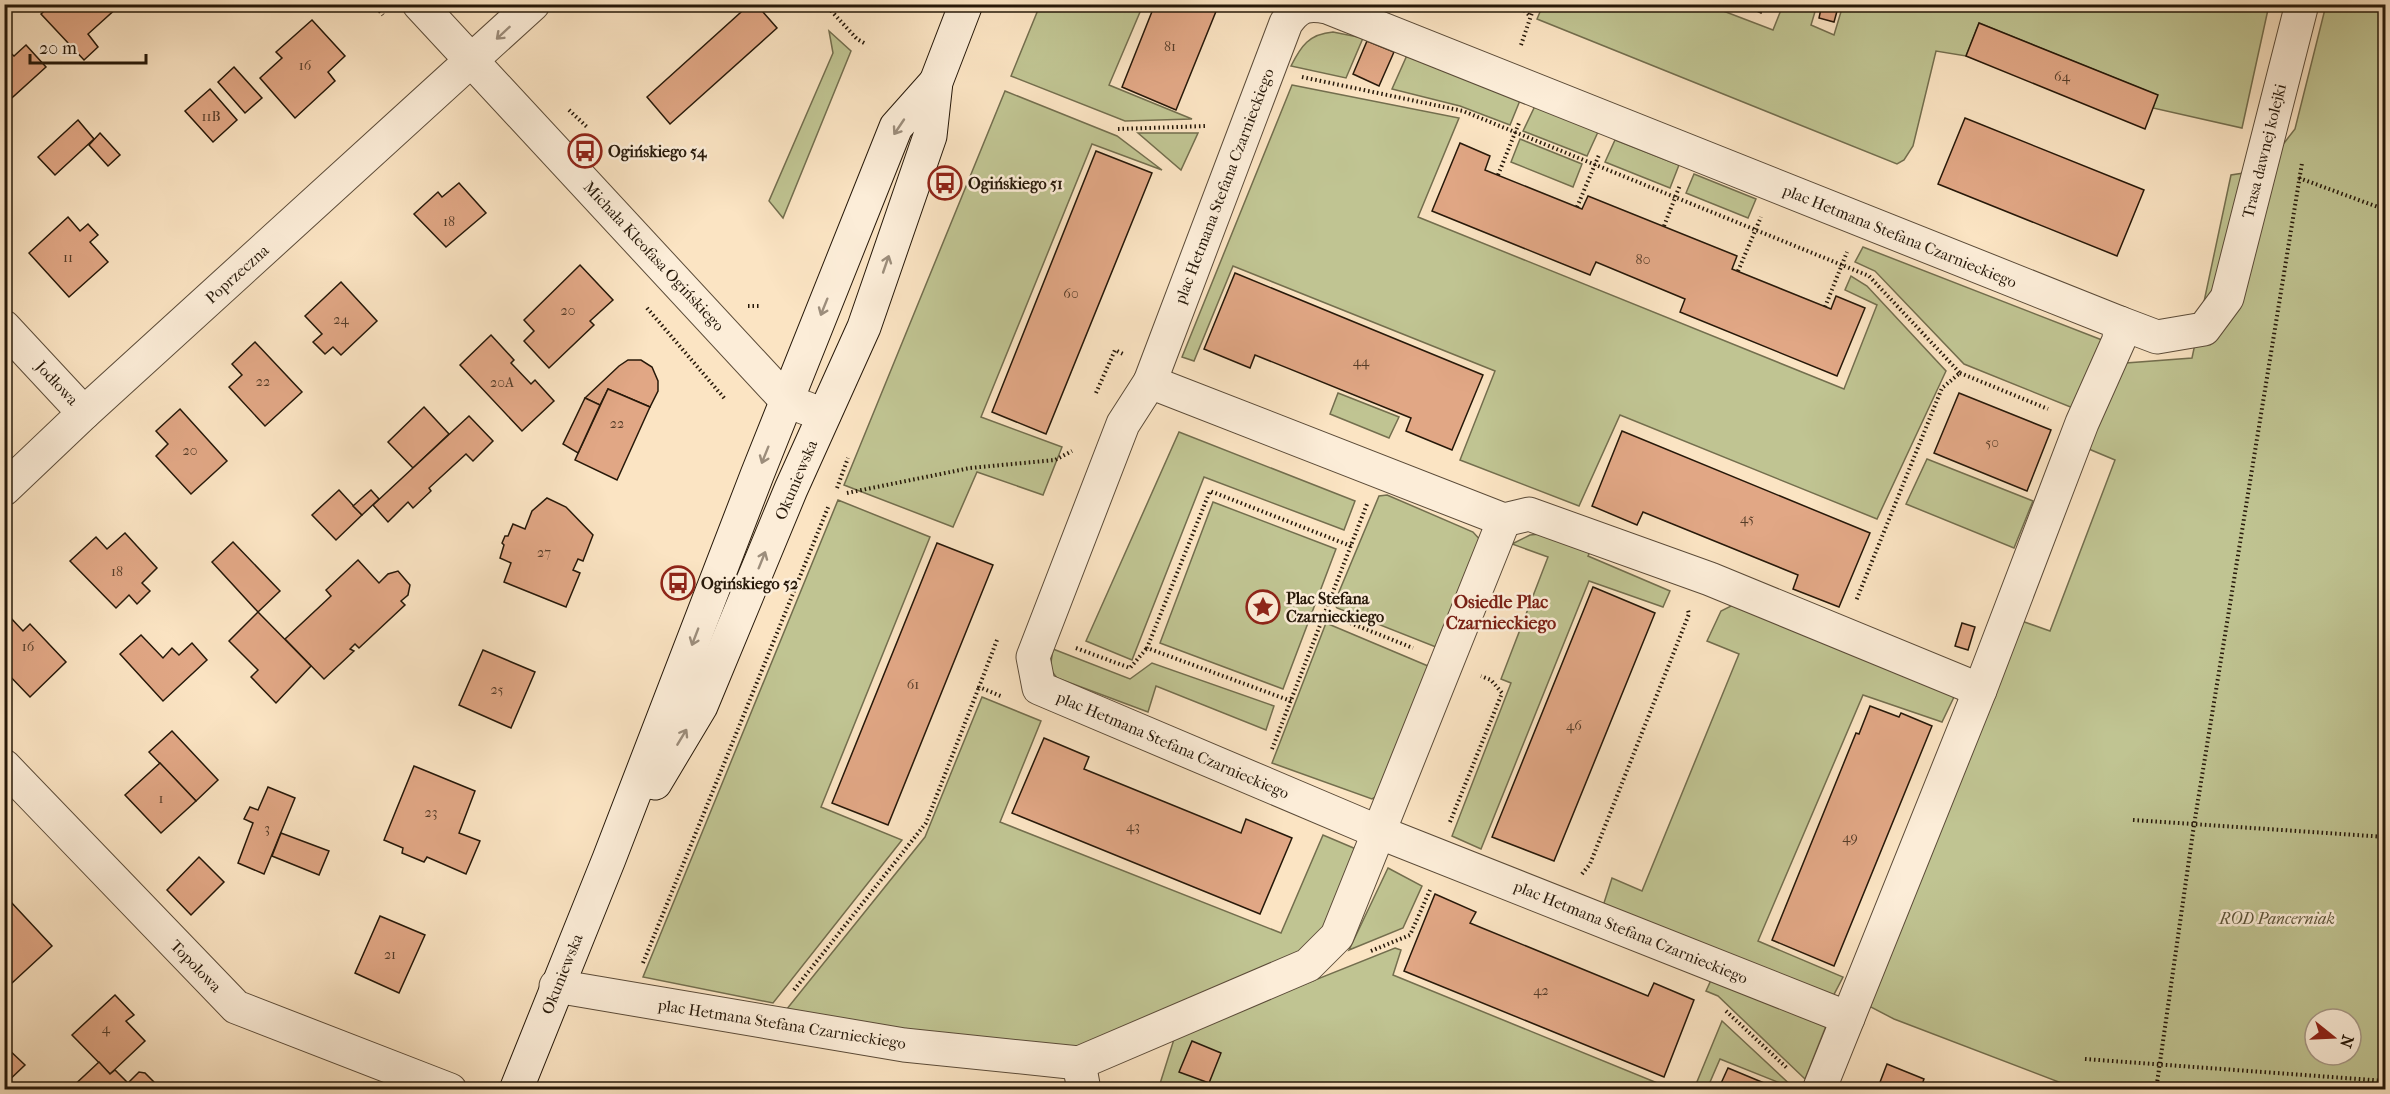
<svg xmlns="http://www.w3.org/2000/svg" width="2390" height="1094" font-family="'IM FELL French Canon',serif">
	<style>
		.green { fill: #c0c492; stroke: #736e4e; stroke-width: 1.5; fill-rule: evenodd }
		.building { fill: #e1a785; stroke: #261809; stroke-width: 1.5 }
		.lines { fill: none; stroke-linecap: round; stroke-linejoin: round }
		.street-casing { stroke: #5b4b38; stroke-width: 35 }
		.secondary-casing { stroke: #261809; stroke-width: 35 }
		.path { stroke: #261809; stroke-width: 4; stroke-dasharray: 1.5 3; stroke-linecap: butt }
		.street { stroke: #fcedd8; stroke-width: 33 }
		.secondary { stroke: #fcedd8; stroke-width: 33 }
		.oneway { stroke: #9c8d7b }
		.labels { text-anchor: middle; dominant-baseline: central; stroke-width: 5; stroke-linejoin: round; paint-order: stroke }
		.number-label { font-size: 14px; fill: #553c28 }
		.poi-label { font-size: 16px; font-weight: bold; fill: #261809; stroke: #fcedd8; text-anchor: start }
		.street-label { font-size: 16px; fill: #261809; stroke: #fcedd8 }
		.park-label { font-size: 16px; font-style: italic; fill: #5c5439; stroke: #fcedd8 }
		.neighbourhood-label { font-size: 18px; font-weight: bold; fill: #7a1f14; stroke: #fcedd8 }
	</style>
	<rect width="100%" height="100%" fill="#fbe4c3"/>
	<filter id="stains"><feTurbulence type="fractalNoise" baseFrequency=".00333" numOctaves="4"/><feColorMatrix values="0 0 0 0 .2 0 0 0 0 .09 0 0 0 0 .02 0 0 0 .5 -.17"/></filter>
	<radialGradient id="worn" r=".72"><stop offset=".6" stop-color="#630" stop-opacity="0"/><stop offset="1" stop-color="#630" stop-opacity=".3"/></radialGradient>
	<g class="green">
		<path d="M1705 4 1773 30 1783 5H1817L1811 25 1834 35 1843 5H2269L2242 128 2153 108 2157 95 1979 23 1966 56 1936 51 1913 146 1904 160 1897 164 1537 19 1543 5Z"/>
		<path d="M1040 5H1143L1109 85 1192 119 1125 121 1011 76Z"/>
		<path d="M2326 5H2385V1089H2077L1894 1019 1863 1003 2016 619 2050 631 2115 460 2084 447 2126 363 2192 358 2231 175 2263 170 2295 129ZM2315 1019H2351V1055H2315Z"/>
		<path d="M829 31 851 51 783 218 769 201 833 53Z"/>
		<path d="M1333 32 1363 38 1346 78 1291 66C1301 46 1309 34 1333 32Z"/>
		<path d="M1408 53 1521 98 1510 125 1460 106 1392 89Z"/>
		<path d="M1292 85 1459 118 1418 217 1844 389 1877 305 1845 290 1851 276 1867 286 1946 371 1877 519 1620 415 1579 506 1460 460 1495 371 1233 266 1194 361 1182 357Z"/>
		<path d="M1005 91 1117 136 1162 170 1092 144 981 417 1062 447 1043 495 977 472 953 527 844 485Z"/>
		<path d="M1535 106 1598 132 1587 156 1523 131Z"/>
		<path d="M1138 133H1198L1181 170Z"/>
		<path d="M1520 139 1582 164 1573 187 1511 162Z"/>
		<path d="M1615 140 1679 165 1670 188 1605 162Z"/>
		<path d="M1694 174 1756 199 1748 218 1686 193Z"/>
		<path d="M1863 247 2102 340 2073 408 1964 364 1875 271 1855 262Z"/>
		<path d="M1338 393 1399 417 1389 438 1330 414Z"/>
		<path d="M1179 432 1355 501 1344 530 1204 477 1132 660 1086 641Z"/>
		<path d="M1927 459 2033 501 2014 548 1906 504Z"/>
		<path d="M1387 495 1473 532 1483 543 1441 649 1337 608 1334 604 1379 496Z"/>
		<path d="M838 500 930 537 821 807 902 840 773 1003 643 977Z"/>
		<path d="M1213 502 1336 549 1283 689 1160 643Z"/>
		<path d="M1550 533 1591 550 1588 556 1670 591 1663 607 1589 581 1481 849 1452 836 1511 683 1501 679 1548 557 1512 544 1530 535Z"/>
		<path d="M1733 605 1955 695 1942 722 1863 695 1758 941 1843 977 1830 1002 1610 915 1604 903 1612 878 1642 891 1739 654 1707 641 1721 611Z"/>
		<path d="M1326 623 1428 666 1382 793 1372 799 1272 763Z"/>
		<path d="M1053 649 1130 679 1152 663 1274 706 1266 730 1156 686 1148 712 1057 678 1050 669Z"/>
		<path d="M982 697 1041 721 1000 822 1281 933 1323 835 1363 852 1332 927 1300 956 1077 1055 778 1020 925 837Z"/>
		<path d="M1388 868 1422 886 1403 928 1349 950Z"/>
		<path d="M1395 948 1401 950 1393 975 1672 1089 1158 1090 1175 1036Z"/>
		<path d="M1712 978 1828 1021 1805 1079 1718 996 1706 991Z"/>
		<path d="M1722 1021 1795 1089 1720 1059 1707 1089H1694Z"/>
	</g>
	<g class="building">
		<path d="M52 4H118L119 6 88 34 98 47 84 60 41 14Z"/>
		<path d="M750 4H756L777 28 670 124 647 97Z"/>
		<path d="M1155 4H1219L1176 110 1122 87Z"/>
		<path d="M1741 4H1764L1761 13Z"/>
		<path d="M1822 4H1839L1834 22 1819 18Z"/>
		<path d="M312 20 345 56 328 72 335 81 295 118 260 78 282 58 276 52Z"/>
		<path d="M1979 23 2158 95 2145 129 1966 56Z"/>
		<path d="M1367 41 1394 52 1379 86 1353 74Z"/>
		<path d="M26 45 46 67 4 105V47L14 56Z"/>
		<path d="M234 67 262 98 245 113 218 82Z"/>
		<path d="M210 89 237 120 213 142 185 111Z"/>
		<path d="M1965 118 2144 190 2117 256 1938 184Z"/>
		<path d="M78 120 94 139 55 175 38 157Z"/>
		<path d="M100 133 120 155 108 166 89 145Z"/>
		<path d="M1460 143 1490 156 1485 170 1582 209 1588 196 1737 256 1732 269 1831 309 1836 296 1865 308 1837 376 1680 312 1685 299 1596 262 1590 275 1432 211Z"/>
		<path d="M1096 151 1152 173 1046 434 992 412Z"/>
		<path d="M459 183 486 213 446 247 414 214 438 192 442 197Z"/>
		<path d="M68 217 80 231 88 224 98 235 90 242 108 262 69 297 29 253Z"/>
		<path d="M580 265 613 300 590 321 594 325 549 368 524 341 534 331 524 320Z"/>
		<path d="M1235 273 1483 375 1452 450 1406 431 1411 418 1255 355 1250 368 1204 349Z"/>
		<path d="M341 282 377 321 341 355 333 347 325 354 313 342 322 334 305 316Z"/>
		<path d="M491 335 514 360 511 363 531 384 535 380 554 401 522 431 460 365Z"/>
		<path d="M255 342 302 392 265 426 229 387 242 375 232 364Z"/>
		<path d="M628 360H641L652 367 658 381V391L650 407 608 389 600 405 585 398 619 366Z"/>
		<path d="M608 389 650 407 617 480 575 460Z"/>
		<path d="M1959 393 2051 430 2027 491 1934 453Z"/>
		<path d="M585 398 600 405 578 453 563 444Z"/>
		<path d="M424 407 449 434 413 468 388 442Z"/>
		<path d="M180 409 227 461 191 494 156 456 168 444 156 431Z"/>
		<path d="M469 416 493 441 473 461 466 454 429 488 431 491 413 508 408 502 388 522 373 505Z"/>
		<path d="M1622 431 1870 533 1839 607 1793 589 1798 575 1643 512 1637 525 1592 506Z"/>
		<path d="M339 490 362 515 336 540 312 515Z"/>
		<path d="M371 490 379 499 362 515 353 506Z"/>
		<path d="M547 498 566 507 593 535 583 561 578 559 573 570 580 573 566 607 504 582 511 563 500 558 504 545 502 543 505 536H508L513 524 525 529 532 511Z"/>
		<path d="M125 533 157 568 142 583 150 591 137 604 129 595 116 608 70 561 96 537 107 549Z"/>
		<path d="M233 542 280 591 258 612 212 562Z"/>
		<path d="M937 543 993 565 888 825 832 803Z"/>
		<path d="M358 560 379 583 388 574 398 571 410 585 408 595 401 601 405 605 359 648 355 644 350 649 354 651 324 679 285 639 331 596 326 590Z"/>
		<path d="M1593 587 1655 613 1554 861 1492 837Z"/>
		<path d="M258 612 311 666 276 703 251 677 258 670 229 641Z"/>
		<path d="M9 616 23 631 30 624 66 662 30 697 4 670V620Z"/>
		<path d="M1962 623 1975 627 1968 650 1955 646Z"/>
		<path d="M141 635 163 658 172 648 179 655 192 643 207 660 163 701 120 654Z"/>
		<path d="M483 650 535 672 511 728 459 705Z"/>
		<path d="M1870 706 1899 717 1901 713 1932 726 1834 966 1772 940 1856 733 1859 734Z"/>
		<path d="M172 731 218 780 196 801 149 752Z"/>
		<path d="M1044 738 1089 757 1084 769 1241 833 1246 819 1292 838 1260 914 1012 813Z"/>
		<path d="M160 763 196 801 161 833 125 795Z"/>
		<path d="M414 766 475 791 459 833 480 841 466 874 427 857 424 862 402 853 403 848 384 840Z"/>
		<path d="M268 787 295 798 264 874 238 863 253 823 244 819 250 807 258 810Z"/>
		<path d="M281 833 329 851 319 875 272 856Z"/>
		<path d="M199 857 224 882 191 915 167 890Z"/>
		<path d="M1435 894 1476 912 1470 923 1648 996 1654 983 1694 1000 1664 1077 1404 971Z"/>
		<path d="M10 901 52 946 12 983 4 975V907Z"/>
		<path d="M380 916 425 935 399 993 355 973Z"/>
		<path d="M115 995 134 1015 126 1021 145 1041 110 1074 72 1035Z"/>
		<path d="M1192 1041 1221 1053 1209 1083 1179 1072Z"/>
		<path d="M6 1047 25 1065 4 1085V1049Z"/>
		<path d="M99 1062 110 1074 115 1070 128 1083 139 1072 145 1073 154 1082 153 1090H69Z"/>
		<path d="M1887 1064 1924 1079 1920 1090H1877Z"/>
		<path d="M1728 1068 1781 1090H1718Z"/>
		<path d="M791 1084 846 1090H789Z"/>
	</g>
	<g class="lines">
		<g class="street-casing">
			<g id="street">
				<path d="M419 4 787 401 824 415"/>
				<path d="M2120 323 2157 337 2204 329 2227 298 2302 4"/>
				<path d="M4 327 84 413"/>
				<path d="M1150 382 1286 23C1298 6 1307 3 1327 7L2120 323 2119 340 2082 423 1980 690 1819 1090"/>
				<path d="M4 489 84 413 533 4"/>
				<path d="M4 766 236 1007 450 1090"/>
				<path d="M556 986 904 1045 1079 1063 1308 965 1337 936 1504 520"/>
				<path d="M1848 1018 1381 833 1039 688 1033 657 1123 424 1150 382 1504 520 1529 514 1710 579 1980 690"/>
				<path d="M1079 1063 1084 1090"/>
			</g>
		</g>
		<g class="secondary-casing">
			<g id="secondary">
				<path d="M655 783 701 706 791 489 864 327 930 136 936 82 966 4"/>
				<path d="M516 1090 609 859 757 475 896 127 936 82"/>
			</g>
		</g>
		<g class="path">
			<path d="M374 4 383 15"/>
			<path d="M825 4 857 39 866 44"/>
			<path d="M1518 4 1530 16"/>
			<path d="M1521 45 1535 4"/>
			<path d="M1302 77 1463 111 1869 276 1960 373 1942 388 1856 601"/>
			<path d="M569 110 587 127"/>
			<path d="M1118 129 1207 126"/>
			<path d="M1498 175 1519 123"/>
			<path d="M2299 178 2386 210"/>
			<path d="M1577 207 1599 155"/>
			<path d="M1664 226 1680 185"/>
			<path d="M1738 271 1761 217"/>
			<path d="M748 306H761"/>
			<path d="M1825 307 1847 252"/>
			<path d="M647 308 725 399"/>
			<path d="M1960 373 2048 409"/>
			<path d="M1096 393 1115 350 1123 354"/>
			<path d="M837 488 848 458"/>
			<path d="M847 493 970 468 1055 460 1072 451"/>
			<path d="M1325 613 1413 648"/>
			<path d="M997 640 979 687 1003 697"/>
			<path d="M1076 648 1130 668 1147 648"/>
			<path d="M1291 701 1147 648 1210 491 1351 546"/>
			<path d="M1272 749 1367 504"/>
			<path d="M2133 820 2386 837"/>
			<path d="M1450 822 1502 693 1491 680 1481 676"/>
			<path d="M1582 874 1590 864 1689 614 1688 610"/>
			<path d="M1371 951 1410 935 1430 890"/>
			<path d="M643 963 829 505"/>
			<path d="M794 990 926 823 979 687"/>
			<path d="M1726 1011 1788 1069"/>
			<path d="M2085 1059 2386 1081"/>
			<path d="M2156 1090 2194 825 2302 163"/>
		</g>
		<use href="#street" class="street"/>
		<use href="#secondary" class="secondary"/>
	</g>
	<defs><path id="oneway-shaft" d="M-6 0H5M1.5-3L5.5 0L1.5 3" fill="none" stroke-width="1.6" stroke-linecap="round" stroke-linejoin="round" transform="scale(1.5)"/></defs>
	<g class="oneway">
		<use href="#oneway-shaft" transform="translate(503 33) rotate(137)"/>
		<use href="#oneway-shaft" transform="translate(899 127) rotate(124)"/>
		<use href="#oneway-shaft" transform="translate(886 264) rotate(-71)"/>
		<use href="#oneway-shaft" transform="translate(824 307) rotate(112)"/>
		<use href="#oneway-shaft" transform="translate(765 455) rotate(112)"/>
		<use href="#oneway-shaft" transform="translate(762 560) rotate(-68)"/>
		<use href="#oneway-shaft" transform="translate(695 637) rotate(111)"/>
		<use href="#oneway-shaft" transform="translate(682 737) rotate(-59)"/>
	</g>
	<defs>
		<g id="bus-ring" transform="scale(1.725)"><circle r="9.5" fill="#fcedd8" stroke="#8f2418" stroke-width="1.5"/><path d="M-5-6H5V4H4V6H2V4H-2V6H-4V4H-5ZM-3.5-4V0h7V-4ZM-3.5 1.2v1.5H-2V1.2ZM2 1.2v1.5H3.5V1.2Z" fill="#8f2418"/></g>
		<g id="sight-ring" transform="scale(1.725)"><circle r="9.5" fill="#fcedd8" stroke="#8f2418" stroke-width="1.5"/><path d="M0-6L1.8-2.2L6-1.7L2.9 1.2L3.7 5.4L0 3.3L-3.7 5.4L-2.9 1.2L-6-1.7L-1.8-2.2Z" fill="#8f2418"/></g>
	</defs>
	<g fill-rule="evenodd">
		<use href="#bus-ring" x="585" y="151"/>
		<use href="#bus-ring" x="945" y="183"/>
		<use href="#bus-ring" x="678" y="583"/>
		<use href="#sight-ring" x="1263" y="607"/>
	</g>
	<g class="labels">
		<g class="number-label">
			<text x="1170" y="46">81</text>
			<text x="305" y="65">16</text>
			<text x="2062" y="76">64</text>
			<text x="211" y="116">11B</text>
			<text x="449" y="221">18</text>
			<text x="68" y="257">11</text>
			<text x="1643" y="259">80</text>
			<text x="1071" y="293">60</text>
			<text x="568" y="310">20</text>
			<text x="341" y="319">24</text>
			<text x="1361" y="361">44</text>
			<text x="263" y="381">22</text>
			<text x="502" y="382">20A</text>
			<text x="617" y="423">22</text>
			<text x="1992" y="442">50</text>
			<text x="190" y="450">20</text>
			<text x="1747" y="518">45</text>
			<text x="544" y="552">27</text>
			<text x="117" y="571">18</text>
			<text x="28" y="646">16</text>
			<text x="913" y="684">61</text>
			<text x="497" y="689">25</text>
			<text x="1574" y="725">46</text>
			<text x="161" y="798">1</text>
			<text x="431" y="812">23</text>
			<text x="1133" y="826">43</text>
			<text x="267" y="828">3</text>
			<text x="1850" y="837">49</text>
			<text x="390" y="954">21</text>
			<text x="1541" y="990">42</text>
			<text x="106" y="1028">4</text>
		</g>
		<g class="poi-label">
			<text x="608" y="151">Ogińskiego 54</text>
			<text x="968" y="183">Ogińskiego 51</text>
			<text x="701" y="583">Ogińskiego 52</text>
			<text x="1286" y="598">Plac Stefana<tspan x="1286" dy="18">Czarnieckiego</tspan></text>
		</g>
		<g class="street-label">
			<text transform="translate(2264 151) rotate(-76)">Trasa dawnej kolejki</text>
			<text transform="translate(1224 186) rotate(-69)">plac Hetmana Stefana Czarnieckiego</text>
			<text transform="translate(1900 236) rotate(22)">plac Hetmana Stefana Czarnieckiego</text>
			<text transform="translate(654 256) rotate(47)">Michała Kleofasa Ogińskiego</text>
			<text transform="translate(237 274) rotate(-42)">Poprzeczna</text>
			<text transform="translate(57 383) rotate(47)">Jodłowa</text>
			<text transform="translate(796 480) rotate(-67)">Okuniewska</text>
			<text transform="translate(1173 745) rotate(23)">plac Hetmana Stefana Czarnieckiego</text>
			<text transform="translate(1631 932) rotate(22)">plac Hetmana Stefana Czarnieckiego</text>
			<text transform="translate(196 966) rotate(46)">Topolowa</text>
			<text transform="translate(562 974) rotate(-68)">Okuniewska</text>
			<text transform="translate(782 1024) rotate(9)">plac Hetmana Stefana Czarnieckiego</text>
		</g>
		<g class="park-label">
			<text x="2277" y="918">ROD Pancerniak</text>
		</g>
		<g class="neighbourhood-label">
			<text x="1501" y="602">Osiedle Plac<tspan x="1501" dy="21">Czarnieckiego</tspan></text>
		</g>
	</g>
	<rect width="2390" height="1094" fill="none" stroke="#fbe4c3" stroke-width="24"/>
	<rect x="6" y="6" width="2378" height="1082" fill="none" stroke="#261809" stroke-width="3"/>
	<rect x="12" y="12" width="2366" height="1070" fill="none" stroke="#261809" stroke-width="1.5"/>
	<g transform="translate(2333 1037) rotate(108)"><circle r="28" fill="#fcedd8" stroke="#a69885" stroke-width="1.5"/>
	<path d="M0-4.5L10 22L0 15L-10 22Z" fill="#8f2418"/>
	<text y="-9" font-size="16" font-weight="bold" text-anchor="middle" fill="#261809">N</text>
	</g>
	<path d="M30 54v9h116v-9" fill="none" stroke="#261809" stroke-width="3"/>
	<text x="39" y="54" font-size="18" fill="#261809" stroke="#fcedd8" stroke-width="4.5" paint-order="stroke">20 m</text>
	<rect width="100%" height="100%" filter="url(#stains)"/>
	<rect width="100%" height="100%" fill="url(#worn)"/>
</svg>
